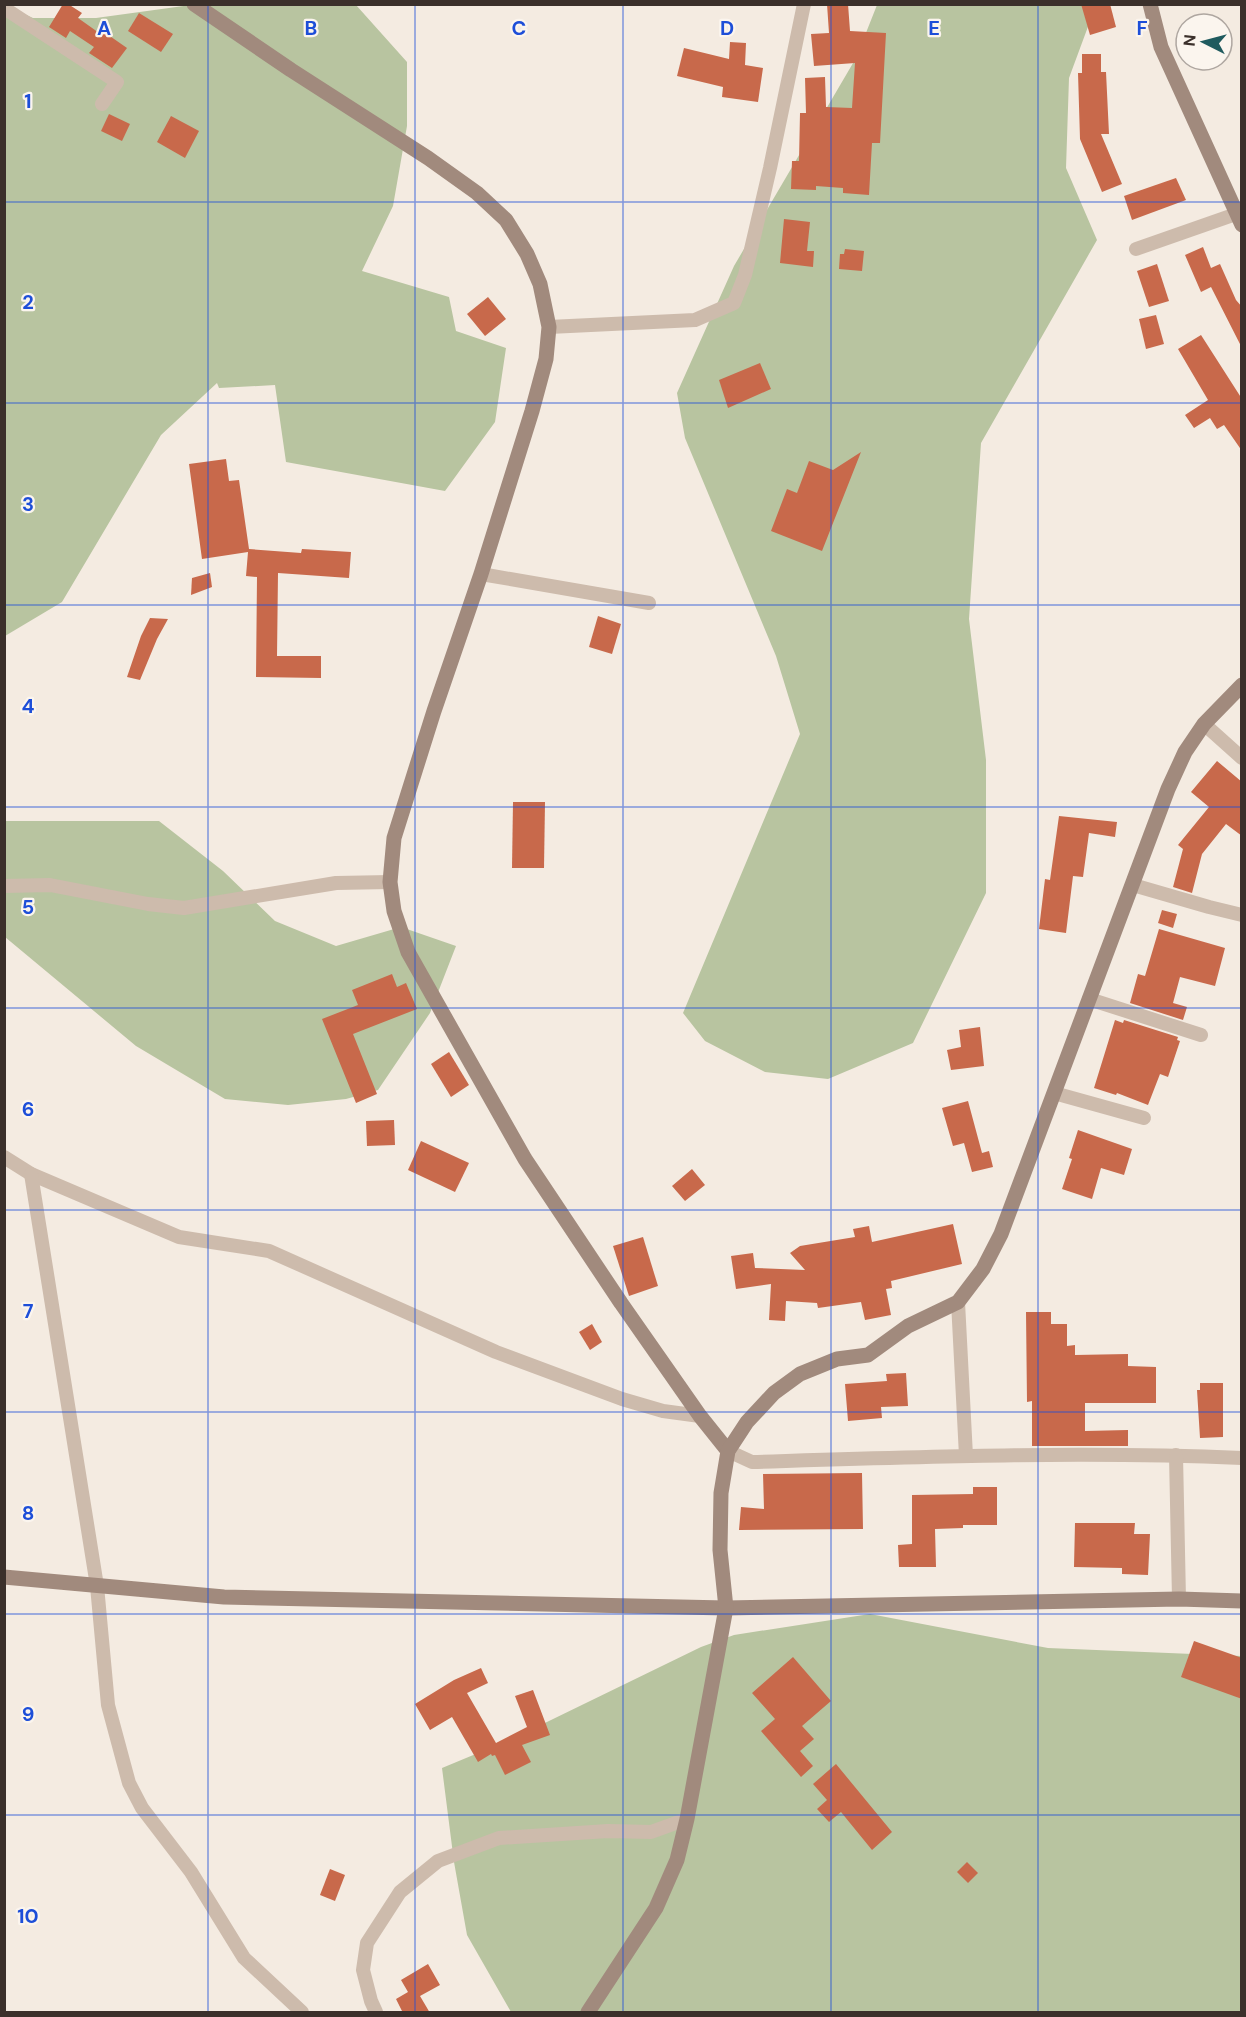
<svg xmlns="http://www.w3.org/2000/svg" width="1246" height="2017" font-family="'DM Sans',sans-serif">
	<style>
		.green { fill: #b8c4a0 }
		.building { fill: #c8694b }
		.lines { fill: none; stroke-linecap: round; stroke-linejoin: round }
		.street { stroke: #cdbbac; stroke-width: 14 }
		.secondary { stroke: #a18a7d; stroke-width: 15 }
		.grid { fill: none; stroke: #1d4ed8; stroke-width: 1.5; stroke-opacity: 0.55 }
		.grid-label { font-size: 20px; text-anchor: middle; font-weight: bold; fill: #1d4ed8; stroke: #fbf5ee; stroke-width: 4.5; stroke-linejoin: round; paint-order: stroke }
	</style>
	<rect width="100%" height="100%" fill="#f4ebe1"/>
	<g class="green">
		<path d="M198 4 356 5 407 62V126L393 206 362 271 449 297 456 331 506 348 495 422 445 491 286 462 275 385 219 388 217 383 161 435 62 602 5 636V5L33 18H96Z"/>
		<path d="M877 5H1096L1069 78 1066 168 1097 240 981 443 969 619 986 760V893L913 1043 828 1079 765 1072 705 1041 683 1013 800 734 776 656 685 438 677 393 734 266 856 58Z"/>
		<path d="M4 821H159L223 871 275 921 336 946 401 927 456 946 430 1013 378 1090 346 1099 288 1105 225 1099 136 1046 5 937Z"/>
		<path d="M870 1614 1048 1648 1241 1656V2012H511L467 1935 454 1862 442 1768 512 1739 701 1647 734 1635Z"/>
	</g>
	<g class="building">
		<path d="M63 4H68L82 13 78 18 102 35 104 32 127 48 112 68 89 53 94 47 70 31 66 38 49 27Z"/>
		<path d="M827 4H848L850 31 886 33 880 143H872L869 195 843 193V188L816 186V190L791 189 792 161H799L800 113H806L805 78 825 77 826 107 852 108 855 63 814 66 811 34 829 33Z"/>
		<path d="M1081 4H1110L1116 27 1090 35Z"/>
		<path d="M139 13 173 34 161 52 128 31Z"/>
		<path d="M730 42 746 43 745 65 763 68 758 102 722 97 723 87 677 76 684 48 729 59Z"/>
		<path d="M1082 54H1101V72H1106L1109 134H1101L1122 184 1102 192 1080 139 1078 73H1082Z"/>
		<path d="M109 114 130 124 122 141 101 131Z"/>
		<path d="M171 116 199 131 185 158 157 142Z"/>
		<path d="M1176 178 1186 200 1132 220 1124 196Z"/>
		<path d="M784 219 810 222 807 251H814L813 267 780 263Z"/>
		<path d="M1203 247 1211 268 1220 264 1236 300 1242 307V348L1211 287 1201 292 1185 255Z"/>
		<path d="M845 249 864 251 862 271 839 269 840 254H844Z"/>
		<path d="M1157 264 1169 301 1149 307 1137 271Z"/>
		<path d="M488 297 506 319 485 336 467 314Z"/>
		<path d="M1156 315 1164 344 1146 349 1139 319Z"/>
		<path d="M1201 335 1242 399V451L1224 425 1217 429 1210 418 1194 428 1185 415 1208 400 1178 349Z"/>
		<path d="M760 363 771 389 728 408 719 380Z"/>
		<path d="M861 452 822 551 771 531 787 489 797 493 809 461 833 470Z"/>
		<path d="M226 459 229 481 239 480 249 549 301 553 302 549 351 552 349 578 278 573 277 656H321V678L256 677 257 577 246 576 248 552 202 559 189 464Z"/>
		<path d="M210 573 212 587 191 595 192 578Z"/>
		<path d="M598 616 621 624 612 654 589 647Z"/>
		<path d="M150 618 168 619 157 639 140 680 127 677 141 636Z"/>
		<path d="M1217 761 1242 782V836L1226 824 1202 854 1192 893 1173 887 1183 849 1178 845 1209 807 1191 792Z"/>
		<path d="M513 802H545L544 868H512Z"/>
		<path d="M1059 816 1117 822 1115 837 1089 833 1083 877 1073 876 1066 933 1039 929 1045 879 1050 880Z"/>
		<path d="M1162 910 1177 914 1173 928 1158 923Z"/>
		<path d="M1159 929 1225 948 1215 986 1180 977 1173 1003 1187 1007 1183 1020 1130 1003 1138 974 1145 976Z"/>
		<path d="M392 974 397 987 406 983 417 1009 353 1034 377 1094 356 1103 322 1019 358 1005 352 990Z"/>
		<path d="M1115 1020 1123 1023 1124 1020 1178 1037 1177 1040 1180 1041 1168 1077 1160 1074 1148 1105 1117 1093 1116 1095 1094 1088Z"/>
		<path d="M980 1027 984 1066 951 1070 947 1050 961 1047 959 1030Z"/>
		<path d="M449 1052 469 1085 451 1097 431 1064Z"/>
		<path d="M968 1101 982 1153 989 1151 993 1167 972 1172 964 1143 953 1146 942 1108Z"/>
		<path d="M394 1120 395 1145 367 1146 366 1121Z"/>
		<path d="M1078 1130 1132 1149 1124 1175 1101 1168 1092 1199 1062 1189 1072 1159 1069 1158Z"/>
		<path d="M421 1141 469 1163 455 1192 408 1170Z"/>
		<path d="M692 1169 705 1185 685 1201 672 1186Z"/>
		<path d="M953 1224 962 1264 891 1281 892 1288 886 1289 891 1315 865 1320 861 1302 818 1308 817 1303 786 1301 785 1321 769 1320 771 1284 736 1289 731 1256 753 1253 755 1268 805 1270 790 1253 800 1246 855 1237 853 1229 869 1226 872 1242Z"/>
		<path d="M643 1237 658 1286 629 1296 613 1246Z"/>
		<path d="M1026 1312H1051V1324H1067V1346L1075 1345V1355L1128 1354V1366L1156 1367V1403H1085V1431L1128 1430V1446H1032V1401L1027 1402Z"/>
		<path d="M592 1324 602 1342 590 1350 579 1332Z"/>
		<path d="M906 1373 908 1406 881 1407 882 1418 848 1421 845 1384 887 1381 886 1374Z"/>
		<path d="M1200 1383H1223V1437L1200 1438 1197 1390H1200Z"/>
		<path d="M862 1473 863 1529 739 1530 741 1507 764 1509 763 1474Z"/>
		<path d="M973 1487H997V1525H963V1528L935 1529 936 1567H899L898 1545 912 1544V1495L973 1494Z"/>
		<path d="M1075 1523H1135L1134 1534H1150L1148 1575 1122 1574V1568L1074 1567Z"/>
		<path d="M1194 1641 1242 1658V1699L1181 1677Z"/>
		<path d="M793 1657 831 1701 802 1726 814 1739 800 1751 813 1766 801 1777 761 1731 775 1719 752 1693Z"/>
		<path d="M481 1668 488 1683 467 1693 496 1743 527 1727 515 1696 533 1690 550 1735 522 1745 531 1762 505 1775 495 1755 492 1756 491 1754 478 1762 452 1717 430 1730 415 1704 454 1680Z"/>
		<path d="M836 1764 892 1832 872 1850 841 1812 829 1822 817 1809 827 1800 813 1784Z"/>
		<path d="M967 1862 978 1873 968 1883 957 1872Z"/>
		<path d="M330 1869 345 1875 335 1901 320 1895Z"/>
		<path d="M428 1964 440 1985 420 1996 430 2013H403L396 1999 408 1992 401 1980Z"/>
	</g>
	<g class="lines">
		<g class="street">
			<path d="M4 8 117 82 102 104"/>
			<path d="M1136 249 1236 214"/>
			<path d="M549 327 695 320 734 303 745 275 770 168 804 4"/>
			<path d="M481 574 649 603"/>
			<path d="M1204 724 1242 758"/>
			<path d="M1133 885 1209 907 1242 915"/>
			<path d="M4 886 50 885 148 904 184 908 336 883 390 882"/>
			<path d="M1089 999 1201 1035"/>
			<path d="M1054 1093 1144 1118"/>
			<path d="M4 1157 31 1174 179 1237 269 1251 496 1352 622 1399 663 1411 700 1416"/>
			<path d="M31 1174 97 1586 108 1705 129 1783 142 1808 191 1872 244 1958 302 2012"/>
			<path d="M958 1302 966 1456"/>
			<path d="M728 1451 752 1462C915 1457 1079 1451 1242 1458"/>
			<path d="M1176 1455 1179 1599"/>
			<path d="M376 2012 371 2001 363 1970 367 1943 400 1892 438 1861 499 1838 608 1831 651 1832 687 1819"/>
		</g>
		<g class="secondary">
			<path d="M194 4 291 70 428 158 477 193 506 220 527 254 540 284 549 327 546 359 532 411 481 574 434 711 394 838 390 882 394 911 408 952 525 1159 621 1303 700 1416 728 1451"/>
			<path d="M1150 4 1161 47 1242 225"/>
			<path d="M4 1577 224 1597 726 1608 1179 1599 1242 1601"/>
			<path d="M588 2012 656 1908 677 1860 687 1819 726 1608 720 1550 721 1493 728 1451 747 1422 774 1393 800 1374 837 1359 868 1355 908 1326 958 1302 983 1269 1001 1234 1168 789 1185 752 1204 724 1242 685"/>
		</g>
	</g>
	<path class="grid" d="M208 4V2012M415 4V2012M623 4V2012M831 4V2012M1038 4V2012M4 202H1242M4 403H1242M4 605H1242M4 807H1242M4 1008H1242M4 1210H1242M4 1412H1242M4 1614H1242M4 1815H1242"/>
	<g class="grid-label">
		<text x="104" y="35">A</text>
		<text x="311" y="35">B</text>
		<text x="519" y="35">C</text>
		<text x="727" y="35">D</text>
		<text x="934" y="35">E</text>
		<text x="1142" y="35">F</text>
		<text x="28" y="108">1</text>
		<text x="28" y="309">2</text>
		<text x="28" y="511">3</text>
		<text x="28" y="713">4</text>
		<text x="28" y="914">5</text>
		<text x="28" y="1116">6</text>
		<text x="28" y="1318">7</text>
		<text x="28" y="1520">8</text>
		<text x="28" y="1721">9</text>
		<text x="28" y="1923">10</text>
	</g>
	<rect width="1246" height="2017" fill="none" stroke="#3b302b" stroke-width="12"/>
	<g transform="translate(1204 42) rotate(276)"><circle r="28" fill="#fbf5ee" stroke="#aea6a0" stroke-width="1.5"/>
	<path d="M0-4.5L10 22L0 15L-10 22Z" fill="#1f5a5e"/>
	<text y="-9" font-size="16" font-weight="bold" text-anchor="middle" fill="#3b302b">N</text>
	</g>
</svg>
